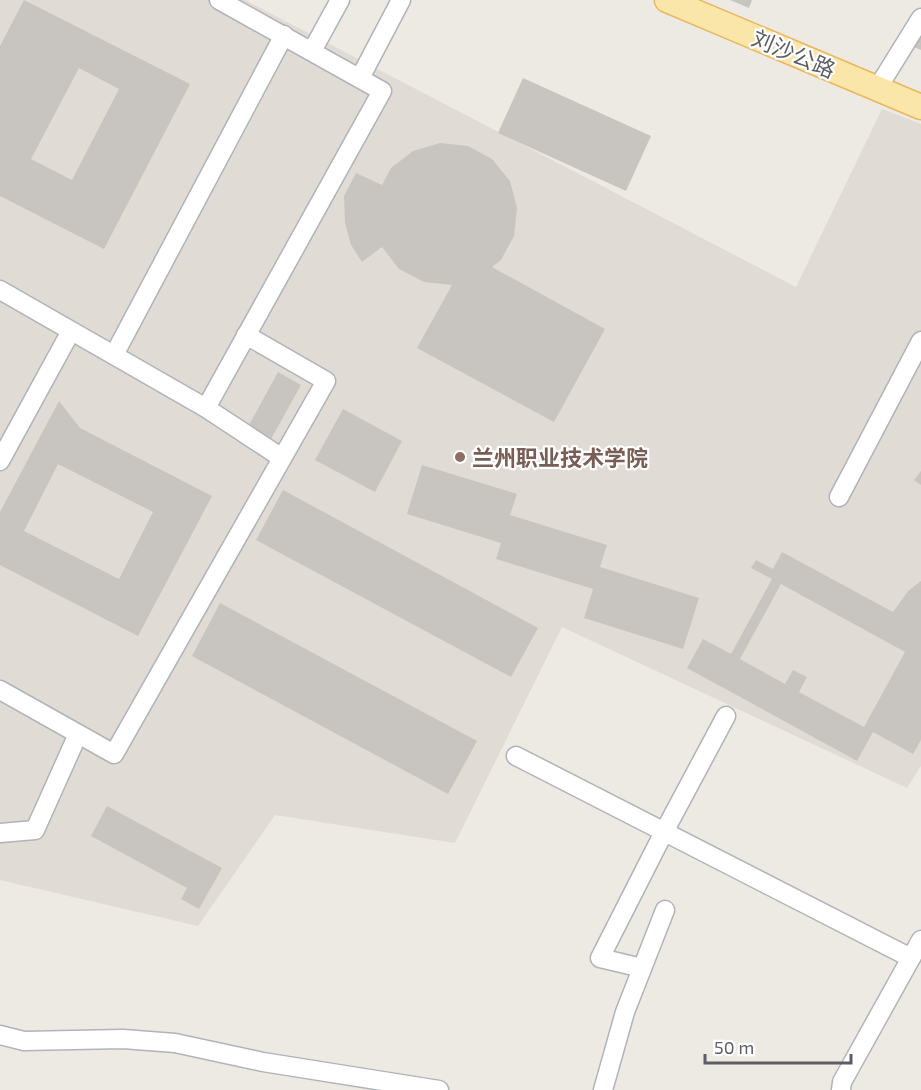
<svg xmlns="http://www.w3.org/2000/svg" width="921" height="1090" font-family="'Exo 2','Noto Sans SC',sans-serif">
	<style>
		.education { fill: #e0dbd4 }
		.building { fill: #c8c5c0; fill-rule: evenodd }
		.lines { fill: none; stroke-linecap: round; stroke-linejoin: round }
		.minor-casing { stroke: #b0b4b8; stroke-width: 21 }
		.major-casing { stroke: #ebb65e; stroke-width: 27 }
		.minor { stroke: #fff; stroke-width: 18 }
		.major { stroke: #fbe6aa; stroke-width: 24 }
		.education-dot { fill: #8d6e63; stroke: #fff; stroke-width: 2 }
		.labels { text-anchor: middle; dominant-baseline: central; stroke-width: 4.5; stroke-linejoin: round; paint-order: stroke }
		.street-label { font-size: 22px; fill: #5b5f63; stroke: #fff }
		.education-label { font-size: 22px; font-weight: bold; fill: #785e54; stroke: #fff; text-anchor: start }
	</style>
	<rect width="100%" height="100%" fill="#edeae3"/>
	<path class="education" d="M0 0H245L796 287 882 109 921 124V766L907 788 562 627 455 843 275 815 198 926 0 880Z"/>
	<g class="building">
		<path d="M24 0 190 84 104 249 0 196V46ZM79 68 119 89 72 180 31 159Z"/>
		<path d="M730 0H752L749 8Z"/>
		<path d="M921 30V50L914 47Z"/>
		<path d="M523 78 651 136 626 191 498 133Z"/>
		<path d="M440 143 468 146 492 159 510 181 517 208 514 236 501 260 492 267 605 329 554 422 417 348 452 285 424 282 399 269 382 247 362 262 351 245 345 223 344 196 356 173 382 185 391 168 413 151Z"/>
		<path d="M278 372 301 385 271 439 248 427Z"/>
		<path d="M59 401 80 428 212 496 138 636 0 565V512ZM58 464 153 512 119 579 24 531Z"/>
		<path d="M343 409 402 441 375 492 315 460Z"/>
		<path d="M422 465 517 494 510 515 607 545 600 567 699 598 683 649 584 618 593 589 496 559 501 543 407 514Z"/>
		<path d="M921 471V485L914 480Z"/>
		<path d="M283 490 538 628 511 677 256 540Z"/>
		<path d="M782 552 893 612 908 591 921 581V740L913 754 873 732 857 761 687 668 703 639 731 654 772 579 751 568 756 560 773 569ZM781 584 905 652 864 727 799 692 807 677 793 670 785 684 740 659Z"/>
		<path d="M220 603 477 741 448 794 192 656Z"/>
		<path d="M107 806 222 868 199 909 181 899 187 888 91 836Z"/>
	</g>
	<g class="lines">
		<g class="minor-casing">
			<g id="minor">
				<path d="M312 51 340 0"/>
				<path d="M360 78 401 0"/>
				<path d="M877 89 921 18"/>
				<path d="M0 290 206 408 282 458"/>
				<path d="M114 355 284 35"/>
				<path d="M206 408 382 91 219 0"/>
				<path d="M0 461 71 331"/>
				<path d="M839 497 921 341"/>
				<path d="M0 690 114 754 326 381 246 335"/>
				<path d="M516 756 911 958"/>
				<path d="M0 833 35 830 78 734"/>
				<path d="M642 968 600 958 664 832 726 716"/>
				<path d="M0 1035 24 1041 123 1039 175 1043 263 1062 439 1090"/>
				<path d="M603 1090 625 1012 665 910"/>
				<path d="M841 1090 842 1082 921 940"/>
			</g>
		</g>
		<g class="major-casing">
			<path id="major" d="M667 0 921 107"/>
		</g>
		<use href="#minor" class="minor"/>
		<use href="#major" class="major"/>
	</g>
	<circle class="education-dot" cx="460" cy="457" r="6"/>
	<g class="labels">
		<g class="street-label">
			<text transform="translate(794 53) rotate(23)">刘沙公路</text>
		</g>
		<g class="education-label">
			<text x="472" y="457">兰州职业技术学院</text>
		</g>
	</g>
	<path d="M705 1054v9h146v-9" fill="none" stroke="#5b5f63" stroke-width="3"/>
	<text x="714" y="1054" font-size="18" fill="#5b5f63" stroke="#ffffff" stroke-width="4.5" paint-order="stroke">50 m</text>
</svg>
